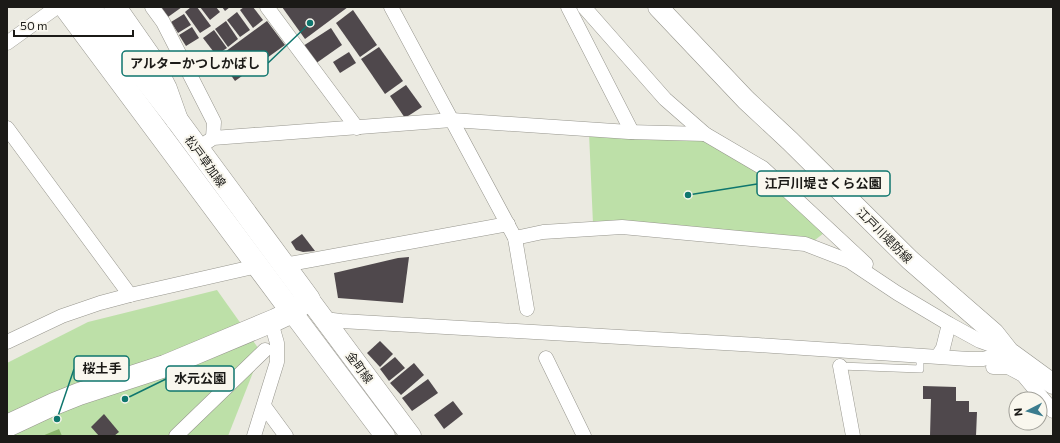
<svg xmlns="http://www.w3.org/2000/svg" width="1060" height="443" font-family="Commissioner,'Noto Sans JP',sans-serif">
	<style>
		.green { fill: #bde0a8 }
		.forest { fill: #8ab76d }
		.building { fill: #4f484c }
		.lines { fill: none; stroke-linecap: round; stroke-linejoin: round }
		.lane-casing { stroke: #97968e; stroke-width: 8 }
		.street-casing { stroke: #97968e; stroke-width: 15 }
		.secondary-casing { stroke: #97968e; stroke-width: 21 }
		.primary-casing { stroke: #97968e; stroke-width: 23 }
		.highway-casing { stroke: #97968e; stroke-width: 23 }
		.lane { stroke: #fff; stroke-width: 7 }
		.street { stroke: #fff; stroke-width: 14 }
		.secondary { stroke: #fff; stroke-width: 20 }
		.primary { stroke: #fff; stroke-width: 22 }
		.highway { stroke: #fff; stroke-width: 22 }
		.labels { text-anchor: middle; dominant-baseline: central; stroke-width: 4; stroke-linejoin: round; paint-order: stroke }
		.street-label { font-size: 12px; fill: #1b1a17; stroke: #f9f7ee }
		.leader { fill: none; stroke: #0f766e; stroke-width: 1.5 }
		.callout-dot { fill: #0f766e; stroke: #f9f7ee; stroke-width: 1.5 }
		.callout { fill: #f9f7ee; stroke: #0f766e; stroke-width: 1.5 }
		.callout-label { font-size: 13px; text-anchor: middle; font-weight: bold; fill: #1b1a17 }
	</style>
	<rect width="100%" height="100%" fill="#ebeae1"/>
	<g class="green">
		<path d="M589 133 703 139 756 169 824 233 815 240 626 222 593 224Z"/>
		<path d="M217 290 261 352 228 436H7V363L88 322Z"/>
	</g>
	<path class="forest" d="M59 429 62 436H42Z"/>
	<g class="building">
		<path d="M161 7H182L168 17Z"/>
		<path d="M191 7H197L211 26 200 33 185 12Z"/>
		<path d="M200 7H216L220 12 210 20Z"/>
		<path d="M222 7H230L225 11Z"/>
		<path d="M244 7H253L263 20 253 28 240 10Z"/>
		<path d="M282 7H348L305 39Z"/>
		<path d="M353 10 377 45 360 57 336 23Z"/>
		<path d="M237 12 250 30 240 37 227 20Z"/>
		<path d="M184 14 191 25 178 33 171 22Z"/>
		<path d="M226 21 238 39 228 47 215 29Z"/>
		<path d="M267 21 285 45 235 81 218 57Z"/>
		<path d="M192 27 199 38 186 46 179 35Z"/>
		<path d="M331 28 342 45 315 64 303 46Z"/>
		<path d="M214 30 227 48 216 55 203 38Z"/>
		<path d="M379 47 403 81 385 94 361 59Z"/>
		<path d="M349 52 356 63 340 73 333 62Z"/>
		<path d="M406 85 422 107 405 118 390 96Z"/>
		<path d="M302 234 315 251 303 252 296 250 291 242Z"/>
		<path d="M409 257 403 303 338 298 334 273 398 258Z"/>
		<path d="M380 341 393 354 380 367 367 353Z"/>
		<path d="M395 357 405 368 389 381 380 369Z"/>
		<path d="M414 363 424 375 401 395 390 383Z"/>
		<path d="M428 379 438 393 412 411 402 398Z"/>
		<path d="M923 386 956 387V401H969V412H977L976 436H930L931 399H923Z"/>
		<path d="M453 401 463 414 444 429 434 415Z"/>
		<path d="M104 414 119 432 114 436H99L91 427Z"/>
	</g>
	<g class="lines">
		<g class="lane-casing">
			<path id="lane" d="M840 366 920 369V355"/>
		</g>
		<g class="street-casing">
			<g id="street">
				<path d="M152 7 163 22 214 122 213 138"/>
				<path d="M267 7 357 128"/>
				<path d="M391 7 515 238 527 309"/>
				<path d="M568 7 632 132"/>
				<path d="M584 7 665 99 705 134 763 168 866 264"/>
				<path d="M7 43 57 7"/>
				<path d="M7 128 130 295"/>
				<path d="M197 149 213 138 452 120 629 132 705 134"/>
				<path d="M515 238 543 232 622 227 805 244 849 261 897 293 949 324 980 341 1008 351"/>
				<path d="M284 265 508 224"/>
				<path d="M324 319 341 321 758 345 969 359H983L1009 352"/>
				<path d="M7 342 62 316 100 303 130 295 257 266"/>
				<path d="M938 356 943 348 949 324"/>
				<path d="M546 358 584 436"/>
				<path d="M840 366 853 436"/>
				<path d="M993 367H1008L1023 375 1053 411"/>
				<path d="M264 406 286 436"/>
				<path d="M176 436 265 350"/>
				<path d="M254 436 277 362V343L271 322"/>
			</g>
		</g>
		<g class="secondary-casing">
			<g id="secondary">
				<path d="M658 7 746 100 790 141 910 260 994 333 1009 352 1053 384"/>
				<path d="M309 299 411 436"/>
				<path d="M292 312 385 436"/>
			</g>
		</g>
		<g class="primary-casing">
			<g id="primary">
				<path d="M65 7 292 312"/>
				<path d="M7 426 54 404 79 394 165 366 275 320 292 312 309 299 177 120 89 7"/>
			</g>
		</g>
		<g class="highway-casing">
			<path id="highway" d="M115 7 150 57 166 89 177 120"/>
		</g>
		<use href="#lane" class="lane"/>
		<use href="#street" class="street"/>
		<use href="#secondary" class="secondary"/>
		<use href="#primary" class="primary"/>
		<use href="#highway" class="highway"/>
	</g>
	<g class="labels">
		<g class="street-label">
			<text transform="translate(206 161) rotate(54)">松戸草加線</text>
			<text transform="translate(885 235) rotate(45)">江戸川堤防線</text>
			<text transform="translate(360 367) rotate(53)">金町線</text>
		</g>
	</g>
	<path class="leader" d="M310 23L268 63M688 195L757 184M57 419L74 369M125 399L166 379"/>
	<g class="callout-dot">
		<circle cx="310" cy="23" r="4"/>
		<circle cx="688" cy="195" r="4"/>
		<circle cx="57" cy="419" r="4"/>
		<circle cx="125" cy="399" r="4"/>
	</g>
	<g class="callout">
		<rect x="122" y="51" width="146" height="25" rx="4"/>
		<rect x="757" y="171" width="133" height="25" rx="4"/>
		<rect x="74" y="356" width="55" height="25" rx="4"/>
		<rect x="166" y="366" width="68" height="25" rx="4"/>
	</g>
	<g class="callout-label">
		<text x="195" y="68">アルターかつしかばし</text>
		<text x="823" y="188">江戸川堤さくら公園</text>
		<text x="102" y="373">桜土手</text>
		<text x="200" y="383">水元公園</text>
	</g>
	<rect width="1060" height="443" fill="none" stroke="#1b1a17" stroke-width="16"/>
	<g transform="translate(1028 411) rotate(264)"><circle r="19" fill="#f9f7ee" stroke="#a09f98"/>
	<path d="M0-3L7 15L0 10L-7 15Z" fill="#3b7c8e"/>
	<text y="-6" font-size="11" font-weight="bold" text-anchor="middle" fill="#1b1a17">N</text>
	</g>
	<path d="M14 30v6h119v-6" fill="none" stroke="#1b1a17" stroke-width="2"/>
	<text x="20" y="30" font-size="12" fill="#1b1a17" stroke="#f9f7ee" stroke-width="3" paint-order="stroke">50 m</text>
</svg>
